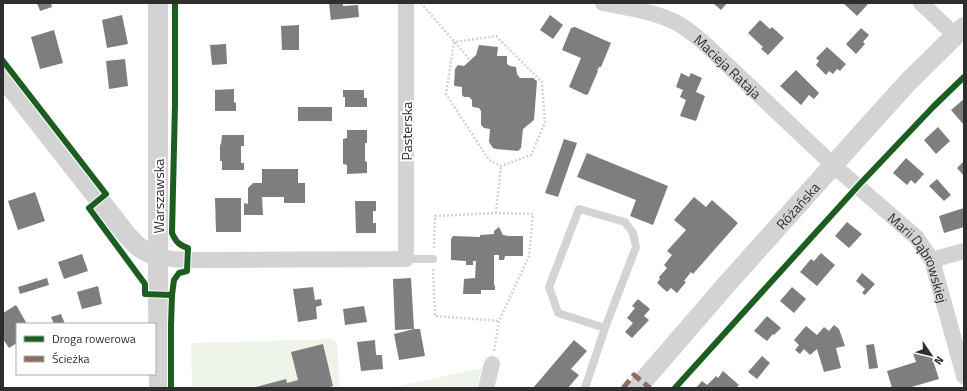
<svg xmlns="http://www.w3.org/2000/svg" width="967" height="391" font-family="'Titillium Web',sans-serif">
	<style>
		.green { fill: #eff4eb }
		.building { fill: #7e7e7e }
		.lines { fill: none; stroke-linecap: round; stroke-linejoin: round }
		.path { stroke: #d3d3d3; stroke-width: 2.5; stroke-dasharray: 2 2; stroke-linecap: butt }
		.service { stroke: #d3d3d3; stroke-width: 8 }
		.minor { stroke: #d3d3d3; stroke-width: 16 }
		.tertiary { stroke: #d3d3d3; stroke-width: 20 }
		.quiet { stroke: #8d6e63; stroke-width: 5; stroke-dasharray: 10 5; stroke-linecap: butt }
		.cycleway-casing { stroke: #fff; stroke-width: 8 }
		.cycleway { stroke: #1b5e20; stroke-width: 6 }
		.labels { text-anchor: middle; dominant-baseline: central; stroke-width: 4; stroke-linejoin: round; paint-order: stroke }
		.street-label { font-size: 14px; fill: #2e2e2e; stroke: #fff }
	</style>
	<rect width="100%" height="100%" fill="#fff"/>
	<g class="green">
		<path d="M333 339 337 343 340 388H192L191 343Z"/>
		<path d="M482 368 477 388H389Z"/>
	</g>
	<g class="building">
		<path d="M37 3H51L52 7 40 11Z"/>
		<path d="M329 3H343V6L358 5 359 17 331 20Z"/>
		<path d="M715 3H727L721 10 714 4Z"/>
		<path d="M843 3H869L857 16Z"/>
		<path d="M122 15 128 44 107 48 102 20Z"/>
		<path d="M550 15 563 25 553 39 540 30Z"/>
		<path d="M760 20 770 29 772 27 784 38 768 55 761 49 763 47 748 33Z"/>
		<path d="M299 25V50H282L281 26Z"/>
		<path d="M575 27 611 43 601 67H599L597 71H598L588 94 586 95 569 87 581 58 562 50 571 28Z"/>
		<path d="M861 28 869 35 863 42 865 44 856 54 846 44Z"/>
		<path d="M54 30 63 63 40 69 31 37Z"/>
		<path d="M226 44 227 64 212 65 210 45Z"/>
		<path d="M479 45 498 47 497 56H507V64L510 66 516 67 517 74 520 78H534V79L537 81 534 120 523 129 521 148 518 151 496 149 493 148 489 142 490 129 484 128 481 125V111L479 108 473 107 472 106V100L469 97H464L462 95V87L455 86 454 85 455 69 458 65 464 66 476 55Z"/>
		<path d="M827 47 846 64 840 71 837 69 833 74 829 71 826 75 816 65 819 61 816 58Z"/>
		<path d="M125 59 128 86 109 89 106 61Z"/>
		<path d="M796 70 819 93 814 99 809 95 801 105 780 86Z"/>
		<path d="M681 73 689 77 691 73 702 78 696 92 705 96 696 121 680 116 686 100 680 97 683 90 676 87Z"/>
		<path d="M234 89V102L236 103V111H215V90Z"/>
		<path d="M343 90H364V98H367V107H345V97H343Z"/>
		<path d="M964 99V125L951 110Z"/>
		<rect x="298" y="107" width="34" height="14"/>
		<path d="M938 127 950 141 936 154 924 140Z"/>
		<path d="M347 130H367V143H365V161L367 162V173L347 174V165L343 164V139L347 138Z"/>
		<path d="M222 135H244V146H241V163H244V170H222V161H220V145L221 144Z"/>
		<path d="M564 139 577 143 558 197 545 193Z"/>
		<path d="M587 153 668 186 653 225 630 216 636 200 577 177Z"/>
		<path d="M906 158 924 174 915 184 911 180 907 185 893 173Z"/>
		<path d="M964 161V176L957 168Z"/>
		<path d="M262 169H298V183H305V203H284V197H262L263 215H244V203L248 204V188L253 183H262Z"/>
		<path d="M937 179 951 195 944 201 929 186Z"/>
		<path d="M35 192 45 221 18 230 8 201Z"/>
		<path d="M694 197 706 207 712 200 738 223 693 274 691 272 684 281 686 282 677 293 671 288 667 292 657 283 660 279 659 277 667 268 664 265 672 255 667 251 686 230 674 220Z"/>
		<path d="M215 198H241V232H216Z"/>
		<path d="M355 201H376V211H373V223H376V233H356Z"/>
		<path d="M964 208V227L944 233 939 216Z"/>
		<path d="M847 222 862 234 849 248 835 236Z"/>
		<path d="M499 227 503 235 509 236H523V256H505L504 260H499V255H494V285L495 286V290H481V294H463L464 279 475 278 476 261H473V265H466V261L451 260V239L453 236 480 237V235L494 234V231Z"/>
		<path d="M821 253 835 265 817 286 800 272 811 259 814 261Z"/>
		<path d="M82 254 88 271 64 279 58 262Z"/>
		<path d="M862 273 875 284 865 295 862 293 865 289 856 281Z"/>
		<path d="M47 278 49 285 20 294 18 287Z"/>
		<path d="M411 278 414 329H420L425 356 399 360 394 334 414 329 395 330 393 279Z"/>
		<path d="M98 286 102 304 82 309 77 292Z"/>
		<path d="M313 287 315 300 321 299 322 305 316 307 317 319 298 322 293 289Z"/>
		<path d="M792 287 806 299 794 313 780 301Z"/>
		<path d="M638 299 650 309 644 316 649 320 632 338 625 332 633 323 627 318 635 308 632 306Z"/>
		<path d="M16 305 27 324H17V343L9 348 3 339V313Z"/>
		<path d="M364 306 367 322 345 325 343 309Z"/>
		<path d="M61 314 65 324H54L51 317Z"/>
		<path d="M767 316 781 328 774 335 773 334 767 341 754 331Z"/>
		<path d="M834 325 839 329 845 346 836 348 841 368 824 372 817 349 810 355 804 349 800 354 795 350 799 345 794 340 806 326 817 335 824 327 829 331Z"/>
		<path d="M375 340 376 355H382L383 369 361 371 357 342Z"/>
		<path d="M574 340 587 351 571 369 579 375 568 388H533Z"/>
		<path d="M323 344 333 386 327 388H252L286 379 287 383 298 380 291 352Z"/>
		<path d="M874 344 878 368 869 369 866 345Z"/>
		<path d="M929 348 939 379 908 388H892L887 371 916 362 913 353Z"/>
		<path d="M762 356 770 363 757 379 748 372Z"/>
		<path d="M723 371 739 385 736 388H696L702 381 707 385 716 376 718 378Z"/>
	</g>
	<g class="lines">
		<g class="path">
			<path d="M421 3 470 60"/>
			<path d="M496 36 542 82 545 122 531 155 501 166 489 160 446 94 454 42Z"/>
			<path d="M496 213 501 166"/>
			<path d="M434 248 435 216 496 213 533 214 529 256 499 321 494 351"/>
			<path d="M433 269 435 316 499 321"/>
		</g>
		<g class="service">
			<path d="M406 259H433"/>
			<path d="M585 388 605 328 636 247 633 233 625 222 579 209 549 287 558 313 605 328"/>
		</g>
		<g class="minor">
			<path id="s1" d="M603 3C627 8 652 11 675 22 686 27 694 35 703 42L833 165 916 237 932 260 964 376"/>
			<path d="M921 3 955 35"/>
			<path d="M158 256 172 259 187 260 406 259V3"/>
			<path d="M932 260 964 251"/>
			<path d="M486 388 492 364"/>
		</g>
		<g class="tertiary">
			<path d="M158 3V295L159 388"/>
			<path d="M3 77 126 234C137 246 141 251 158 256"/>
			<path id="s2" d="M637 388 726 285 870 124 909 81 964 27"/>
		</g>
		<path class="quiet" d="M623 388 634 375 650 388"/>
		<g class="cycleway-casing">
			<g id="cycleway">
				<path d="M3 61 106 194 89 208 145 284V294L172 295"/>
				<path d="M171 388V325L172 295 174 280 179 273 187 271 188 248C179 245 176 242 172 233L175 104V3"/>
				<path d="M675 388 858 186 933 107 964 77"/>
			</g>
		</g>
		<use href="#cycleway" class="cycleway"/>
	</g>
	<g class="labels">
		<g class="street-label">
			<text stroke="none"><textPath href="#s1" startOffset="144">Macieja Rataja</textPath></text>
			<text transform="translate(406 131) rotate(-90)">Pasterska</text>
			<text transform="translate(158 196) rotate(-90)">Warszawska</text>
			<text stroke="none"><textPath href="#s2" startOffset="243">Różańska</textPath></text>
			<text stroke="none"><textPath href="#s1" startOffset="417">Marii Dąbrowskiej</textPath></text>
		</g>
	</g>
	<rect width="967" height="391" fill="none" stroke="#2e2e2e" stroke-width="8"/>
	<rect x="16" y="323" width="140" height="52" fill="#ffffff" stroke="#ababab"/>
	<rect x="24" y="336" width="20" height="6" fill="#1b5e20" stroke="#ababab"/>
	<text x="52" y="343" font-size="12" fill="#2e2e2e">Droga rowerowa</text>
	<rect x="24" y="356" width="20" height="6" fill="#8d6e63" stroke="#ababab"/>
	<text x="52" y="363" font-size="12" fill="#2e2e2e">Ścieżka</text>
	<g transform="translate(931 355) rotate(125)" stroke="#ffffff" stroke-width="3" paint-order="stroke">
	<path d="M0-3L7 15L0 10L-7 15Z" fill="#2e2e2e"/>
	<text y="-6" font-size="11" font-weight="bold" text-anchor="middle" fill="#2e2e2e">N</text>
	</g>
</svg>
